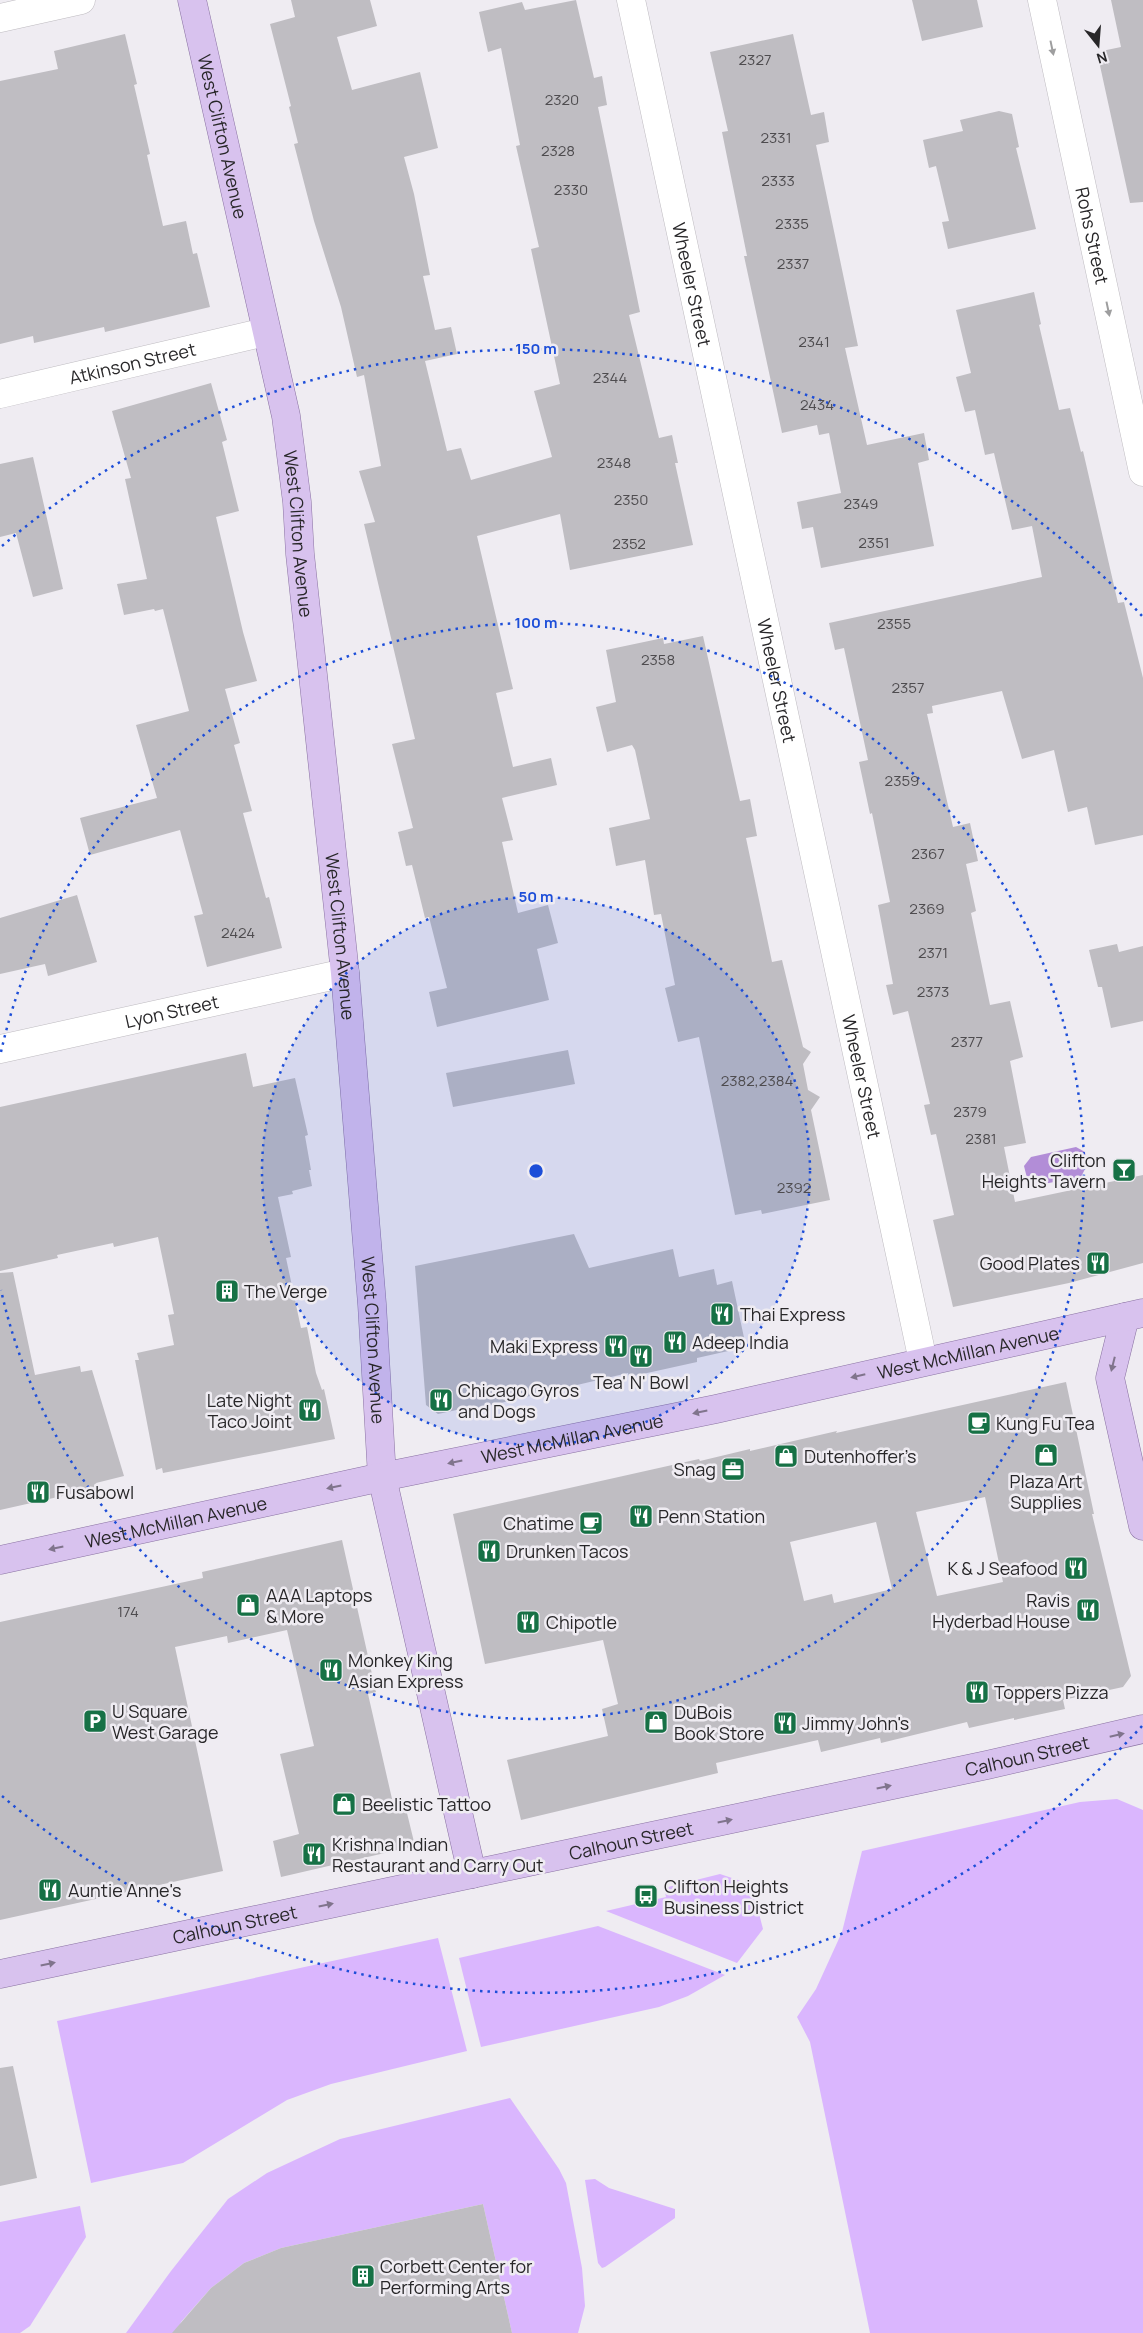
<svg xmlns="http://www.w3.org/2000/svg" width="1143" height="2333" font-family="Manrope,sans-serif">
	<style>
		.green { fill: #dab6fe }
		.water { fill: #b28dd7 }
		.building { fill: #bfbdc2; fill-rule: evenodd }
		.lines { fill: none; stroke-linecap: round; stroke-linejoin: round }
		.minor-casing { stroke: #bebbc0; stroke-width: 29 }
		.major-casing { stroke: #8a72a2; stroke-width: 29 }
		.minor { stroke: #fff; stroke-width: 28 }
		.major { stroke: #d8c2ee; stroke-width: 28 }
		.oneway { fill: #9e9e9f }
		.oneway2 { fill: #80748c }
		.ring { fill: none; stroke: #1d4ed8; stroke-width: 2.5; stroke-dasharray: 2.5 5 }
		.labels { text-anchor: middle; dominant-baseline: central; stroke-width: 5; stroke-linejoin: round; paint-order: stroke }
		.number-label { font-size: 15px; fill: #4e4c4f }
		.street-label { font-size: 18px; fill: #282729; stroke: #efecf2 }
		.poi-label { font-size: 18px; fill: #282729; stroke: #efecf2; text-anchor: start }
		.centre { fill: #1d4ed8; stroke: #efecf2; stroke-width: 2.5 }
		.ring-label { font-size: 15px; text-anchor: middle; font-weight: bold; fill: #1d4ed8; stroke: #efecf2; stroke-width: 5; stroke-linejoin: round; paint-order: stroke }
	</style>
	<rect width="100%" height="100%" fill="#efecf2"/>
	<g class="green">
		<path d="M1117 1799 1143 1810V2333H870L810 2042 797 2017 816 1989 842 1932 862 1851 1080 1802Z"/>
		<path d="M720 1874 744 1882 750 1879 763 1929 737 1963 606 1911 666 1897 664 1888Z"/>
		<path d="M598 1926 725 1975 688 1996 659 2007 481 2047 459 1958Z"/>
		<path d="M438 1938 467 2051 331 2084 287 2100 183 2163 91 2183 57 2021Z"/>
		<path d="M510 2098 559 2169 566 2183 582 2268 585 2306 578 2333H512L483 2204 281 2248 244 2263 211 2288 181 2322 177 2333H126L171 2271 228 2199 267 2173 340 2139Z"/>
		<path d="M595 2179 609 2188 675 2209V2218L605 2267 602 2268 598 2263 585 2180Z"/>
		<path d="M80 2206 86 2237 30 2326 20 2333H0V2222Z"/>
	</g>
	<path class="water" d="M1076 1147 1085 1152 1087 1165 1081 1177 1038 1185 1027 1178 1024 1166 1031 1157Z"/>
	<g class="building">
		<path d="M291 0H370L377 26 337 37 352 90 420 72 438 148 404 157 414 194 430 275 423 276 435 330 451 327 457 354 425 361 447 451 461 448 471 480 552 457 534 391 560 384 531 249 539 247 516 146 520 145 501 48 488 52 479 12 522 2 525 10 576 0 594 78 602 76 607 105 598 107 640 312 629 315 659 438 672 435 678 463H675L693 545 570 570 560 514 477 536 513 689 496 693 513 767 551 758 557 785 502 798 513 840 502 842 518 913 548 905 558 943 537 949 549 1000 437 1027 429 992 447 988 429 917 425 918 412 865 406 866 398 832 413 828 392 744 415 739 364 524 375 522 359 471 381 466 364 375 357 377 341 307 314 221 294 144 298 143 289 107 291 106 270 24 295 17Z"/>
		<path d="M912 0H977L983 27 922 41Z"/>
		<path d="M1111 0H1143V202L1130 203 1097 52 1121 47Z"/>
		<path d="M125 34 137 84 134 85 150 154 147 155 163 226 186 221 193 254 197 253 210 307 105 332 104 327 34 343 33 336 0 344V81L58 69 54 51Z"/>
		<path d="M793 34 811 115 824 112 829 142 816 145 858 346 845 348 867 445 924 433 929 460 918 463 934 546 821 568 813 527 802 529 797 502 841 493 829 433 819 435 817 425 782 433 744 256H747L722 132 728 131 710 52Z"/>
		<path d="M999 111 1012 114 1019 147 1016 148 1036 229 948 249 942 222 949 221 936 166 929 168 923 140 963 131 960 120Z"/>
		<path d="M1034 292 1041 324 1039 325 1059 410 1070 408 1081 452 1083 451 1118 603 1124 602 1143 678V835L1095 845 1087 807 1068 812 1054 750 1022 759 1002 691 932 706 933 713 927 714 953 827 970 823 978 861 966 864 976 911 971 913 990 1005 1010 1001 1023 1057 1010 1061 1026 1143 1004 1147 1015 1202 1143 1175V1263L1069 1283 953 1307 933 1220 954 1215 936 1134 931 1135 924 1105 930 1104 908 1011 893 1015 886 985 893 984 878 905 890 902 872 813 870 814 859 762 868 760 844 648 835 650 829 623 1042 577 1032 526 1012 530 994 453 985 455 975 410 965 412 956 377 971 373 956 310Z"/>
		<path d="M211 383 227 440 222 442 239 511 216 517 243 632 257 681 225 689 240 743 234 745 252 811 243 813 266 898 269 897 282 948 207 967 194 916 203 914 180 830 90 855 80 818 157 798 136 725 189 711 163 609 155 611 154 609 124 615 117 584 147 579 125 479 131 478 112 411Z"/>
		<path d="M33 457 63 589 33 597 16 533 0 537V464Z"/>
		<path d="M703 636 740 801 750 799 757 836 746 838 772 962 782 960 803 1047 811 1052 803 1064 808 1090 820 1097 811 1110 830 1200 762 1214 761 1210 735 1215 699 1037 678 1042 665 988 675 985 661 914 654 915 645 860 616 866 609 828 650 819 635 750 632 745 607 752 596 707 616 702 606 650 663 638 664 644Z"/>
		<path d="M77 895 97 962 48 976 45 964 0 974V918Z"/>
		<path d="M1117 944 1119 952 1143 946V1021L1111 1028 1102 987H1098L1089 950Z"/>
		<path d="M568 1050 575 1084 453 1107 446 1073Z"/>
		<path d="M246 1053 253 1087 295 1078 308 1135 305 1136 311 1170H309L312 1186 292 1191 293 1194 278 1197 291 1257 286 1258 301 1328 307 1327 316 1373 322 1390 324 1389 335 1439 163 1473 162 1468 156 1470 135 1360H139L137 1353 174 1345 168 1315 174 1314 158 1237 114 1247 113 1243 57 1255 58 1258 0 1271V1107Z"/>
		<path d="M574 1234 589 1268 673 1249 679 1277 714 1269 717 1285 732 1281 746 1347 697 1358V1362L629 1377 628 1373 475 1409V1406L438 1414 426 1405 415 1266Z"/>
		<path d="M13 1272 35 1375 80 1366 81 1372 92 1370 124 1476 96 1483 98 1488 0 1510V1273Z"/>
		<path d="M1066 1382 1094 1514H1092L1131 1676 1123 1687 1063 1700 1065 1709 1014 1720V1718L969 1728 967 1722 881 1743 880 1738 821 1752 818 1740 716 1763 718 1773 521 1820 507 1760 608 1736 602 1709 618 1704 603 1640 485 1664 453 1514 699 1459 700 1461 750 1449V1451L837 1431 836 1433ZM985 1497 1003 1582 937 1596 916 1512ZM876 1522 892 1589 834 1603 832 1594 804 1601 790 1542Z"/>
		<path d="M342 1540 376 1692 368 1694 395 1812 406 1809 415 1846 281 1877 273 1841 299 1834 280 1754 314 1746 287 1630 228 1643 227 1636 175 1647 223 1871 0 1920V1622L203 1578 202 1572Z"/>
		<path d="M13 2066 37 2178 0 2186V2068Z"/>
		<path d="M483 2204 512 2333H172L211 2288 244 2263 281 2248Z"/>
	</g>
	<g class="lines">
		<g class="minor-casing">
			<g id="minor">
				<path id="s1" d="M631 0 923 1361"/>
				<path id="s2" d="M1042 0 1143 472"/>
				<path d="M0 18 81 0"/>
				<path id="s3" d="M0 394 265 332"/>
				<path id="s4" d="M0 1049 345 973"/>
			</g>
		</g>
		<g class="major-casing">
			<g id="major">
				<path id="s5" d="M192 0 286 416 297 502 300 554 345 973 372 1304 382 1477 472 1874"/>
				<path d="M1125 1317 1110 1378 1143 1526"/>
				<path id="s6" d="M0 1560 382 1477 716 1409 1143 1313"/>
				<path id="s7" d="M0 1974 987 1765 1143 1729"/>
			</g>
		</g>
		<use href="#minor" class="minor"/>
		<use href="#major" class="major"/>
	</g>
	<defs><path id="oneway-solid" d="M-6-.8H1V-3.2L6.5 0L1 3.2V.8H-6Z" transform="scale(1.25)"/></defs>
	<g class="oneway">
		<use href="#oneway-solid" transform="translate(1052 48) rotate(78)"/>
		<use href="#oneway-solid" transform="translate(1108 309) rotate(78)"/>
	</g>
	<g class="oneway2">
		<use href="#oneway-solid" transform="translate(1113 1364) rotate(104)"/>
		<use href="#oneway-solid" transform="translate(858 1376) rotate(167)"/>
		<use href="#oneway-solid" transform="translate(700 1412) rotate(168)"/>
		<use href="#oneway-solid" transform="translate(455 1462) rotate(168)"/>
		<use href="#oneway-solid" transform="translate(334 1487) rotate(168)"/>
		<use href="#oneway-solid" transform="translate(56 1548) rotate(168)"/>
		<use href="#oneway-solid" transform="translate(1117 1735) rotate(-13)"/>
		<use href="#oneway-solid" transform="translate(884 1787) rotate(-12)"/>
		<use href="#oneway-solid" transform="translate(725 1821) rotate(-12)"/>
		<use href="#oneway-solid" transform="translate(326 1905) rotate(-12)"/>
		<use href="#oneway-solid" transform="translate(48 1964) rotate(-12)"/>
	</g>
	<circle cx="536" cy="1171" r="274" fill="#1d4ed8" fill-opacity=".12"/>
	<g class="ring">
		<circle cx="536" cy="1171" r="274"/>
		<path d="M1 1052A548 548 0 1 1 1 1290"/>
		<path d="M1142 1726A822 822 0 0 1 2 1796M2 546A822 822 0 0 1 1142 616"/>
	</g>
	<defs>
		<g id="bar-square" transform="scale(1.25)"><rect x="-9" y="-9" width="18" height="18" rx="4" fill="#167145" stroke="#efecf2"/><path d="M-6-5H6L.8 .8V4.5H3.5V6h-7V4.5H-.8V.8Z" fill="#fff"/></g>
		<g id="restaurant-square" transform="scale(1.25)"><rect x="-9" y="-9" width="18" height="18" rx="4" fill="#167145" stroke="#efecf2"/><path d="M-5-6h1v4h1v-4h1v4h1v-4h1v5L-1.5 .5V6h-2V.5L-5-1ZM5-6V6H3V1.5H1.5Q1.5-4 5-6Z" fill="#fff"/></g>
		<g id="building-square" transform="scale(1.25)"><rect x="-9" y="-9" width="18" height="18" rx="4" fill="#167145" stroke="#efecf2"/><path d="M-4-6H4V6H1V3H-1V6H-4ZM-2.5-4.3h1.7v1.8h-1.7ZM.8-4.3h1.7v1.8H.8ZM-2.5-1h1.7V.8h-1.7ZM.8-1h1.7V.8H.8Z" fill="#fff"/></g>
		<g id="cafe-square" transform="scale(1.25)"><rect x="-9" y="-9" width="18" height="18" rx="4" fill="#167145" stroke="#efecf2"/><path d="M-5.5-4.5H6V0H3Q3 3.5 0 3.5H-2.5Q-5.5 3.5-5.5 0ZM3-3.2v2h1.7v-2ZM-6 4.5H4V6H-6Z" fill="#fff"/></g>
		<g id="shop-square" transform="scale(1.25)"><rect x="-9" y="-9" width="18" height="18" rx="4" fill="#167145" stroke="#efecf2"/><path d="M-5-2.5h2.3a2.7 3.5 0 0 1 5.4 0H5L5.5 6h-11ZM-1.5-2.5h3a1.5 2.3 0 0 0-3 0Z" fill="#fff"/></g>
		<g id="office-square" transform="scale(1.25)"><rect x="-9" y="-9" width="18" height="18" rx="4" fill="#167145" stroke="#efecf2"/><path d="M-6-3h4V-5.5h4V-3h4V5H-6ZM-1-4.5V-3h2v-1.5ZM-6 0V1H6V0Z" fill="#fff"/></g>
		<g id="parking-square" transform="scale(1.25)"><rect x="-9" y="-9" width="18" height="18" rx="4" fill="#167145" stroke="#efecf2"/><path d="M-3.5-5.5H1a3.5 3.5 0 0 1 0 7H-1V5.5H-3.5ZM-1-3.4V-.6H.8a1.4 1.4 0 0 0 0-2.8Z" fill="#fff"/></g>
		<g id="bus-square" transform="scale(1.25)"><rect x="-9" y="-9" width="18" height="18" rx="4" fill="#167145" stroke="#efecf2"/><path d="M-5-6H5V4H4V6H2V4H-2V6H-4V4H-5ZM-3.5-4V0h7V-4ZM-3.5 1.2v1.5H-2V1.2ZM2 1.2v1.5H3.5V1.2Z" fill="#fff"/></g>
	</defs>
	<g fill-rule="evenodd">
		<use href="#bar-square" x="1124" y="1170"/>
		<use href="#restaurant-square" x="1098" y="1263"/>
		<use href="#building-square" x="227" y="1291"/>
		<use href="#restaurant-square" x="722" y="1314"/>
		<use href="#restaurant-square" x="675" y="1342"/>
		<use href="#restaurant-square" x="616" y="1346"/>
		<use href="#restaurant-square" x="641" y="1356"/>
		<use href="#restaurant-square" x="441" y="1400"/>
		<use href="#restaurant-square" x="310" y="1410"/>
		<use href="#cafe-square" x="979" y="1423"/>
		<use href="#shop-square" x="1046" y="1455"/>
		<use href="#shop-square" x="786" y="1456"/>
		<use href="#office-square" x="733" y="1469"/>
		<use href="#restaurant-square" x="38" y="1492"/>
		<use href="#restaurant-square" x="641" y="1516"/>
		<use href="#cafe-square" x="591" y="1523"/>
		<use href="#restaurant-square" x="489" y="1551"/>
		<use href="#restaurant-square" x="1076" y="1568"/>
		<use href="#shop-square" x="248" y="1605"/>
		<use href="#restaurant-square" x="1088" y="1610"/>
		<use href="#restaurant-square" x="528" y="1622"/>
		<use href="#restaurant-square" x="331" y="1670"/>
		<use href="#restaurant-square" x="977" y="1692"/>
		<use href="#parking-square" x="95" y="1721"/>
		<use href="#shop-square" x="656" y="1722"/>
		<use href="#restaurant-square" x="785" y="1723"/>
		<use href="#shop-square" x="344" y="1804"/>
		<use href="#restaurant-square" x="314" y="1854"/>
		<use href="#restaurant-square" x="50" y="1890"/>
		<use href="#bus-square" x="646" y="1896"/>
		<use href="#building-square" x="363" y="2276"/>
	</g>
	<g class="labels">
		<g class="number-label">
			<text x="755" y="59">2327</text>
			<text x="562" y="99">2320</text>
			<text x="776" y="137">2331</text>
			<text x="558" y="150">2328</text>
			<text x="778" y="180">2333</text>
			<text x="571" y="189">2330</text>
			<text x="792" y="223">2335</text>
			<text x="793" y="263">2337</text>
			<text x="814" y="341">2341</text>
			<text x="610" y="377">2344</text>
			<text x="817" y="404">2434</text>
			<text x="614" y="462">2348</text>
			<text x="631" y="499">2350</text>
			<text x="861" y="503">2349</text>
			<text x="874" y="542">2351</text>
			<text x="629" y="543">2352</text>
			<text x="894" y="623">2355</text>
			<text x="658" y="659">2358</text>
			<text x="908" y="687">2357</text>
			<text x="902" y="780">2359</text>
			<text x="928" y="853">2367</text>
			<text x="927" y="908">2369</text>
			<text x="238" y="932">2424</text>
			<text x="933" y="952">2371</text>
			<text x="933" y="991">2373</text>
			<text x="967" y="1041">2377</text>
			<text x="757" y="1080">2382,2384</text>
			<text x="970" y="1111">2379</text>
			<text x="981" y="1138">2381</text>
			<text x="794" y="1187">2392</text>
			<text x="128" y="1611">174</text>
		</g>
		<g class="street-label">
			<text stroke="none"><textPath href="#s5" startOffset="140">West Clifton Avenue</textPath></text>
			<text stroke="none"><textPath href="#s2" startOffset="241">Rohs Street</textPath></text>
			<text stroke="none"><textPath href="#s1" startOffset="291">Wheeler Street</textPath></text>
			<text stroke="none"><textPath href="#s3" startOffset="136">Atkinson Street</textPath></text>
			<text stroke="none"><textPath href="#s5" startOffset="545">West Clifton Avenue</textPath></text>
			<text stroke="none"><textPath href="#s1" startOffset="696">Wheeler Street</textPath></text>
			<text stroke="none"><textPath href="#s5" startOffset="950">West Clifton Avenue</textPath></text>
			<text stroke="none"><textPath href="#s4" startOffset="176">Lyon Street</textPath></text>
			<text stroke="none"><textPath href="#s1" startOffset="1101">Wheeler Street</textPath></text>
			<text stroke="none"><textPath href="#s5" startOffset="1355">West Clifton Avenue</textPath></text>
			<text stroke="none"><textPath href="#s6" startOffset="990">West McMillan Avenue</textPath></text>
			<text stroke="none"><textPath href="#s6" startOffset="585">West McMillan Avenue</textPath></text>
			<text stroke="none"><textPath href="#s6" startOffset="180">West McMillan Avenue</textPath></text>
			<text stroke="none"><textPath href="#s7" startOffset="1050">Calhoun Street</textPath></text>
			<text stroke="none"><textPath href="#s7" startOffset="645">Calhoun Street</textPath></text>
			<text stroke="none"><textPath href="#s7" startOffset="240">Calhoun Street</textPath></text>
		</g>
		<g class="poi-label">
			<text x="1106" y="1160" text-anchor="end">Clifton<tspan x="1106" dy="21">Heights Tavern</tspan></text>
			<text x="1080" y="1263" text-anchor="end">Good Plates</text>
			<text x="244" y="1291">The Verge</text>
			<text x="740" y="1314">Thai Express</text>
			<text x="692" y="1342">Adeep India</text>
			<text x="598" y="1346" text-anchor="end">Maki Express</text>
			<text x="641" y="1382" text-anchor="middle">Tea' N' Bowl</text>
			<text x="458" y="1390">Chicago Gyros<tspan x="458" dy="21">and Dogs</tspan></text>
			<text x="292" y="1400" text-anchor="end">Late Night<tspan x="292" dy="21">Taco Joint</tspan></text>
			<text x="996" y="1423">Kung Fu Tea</text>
			<text x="804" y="1456">Dutenhoffer’s</text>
			<text x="716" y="1469" text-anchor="end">Snag</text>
			<text x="1046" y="1481" text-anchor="middle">Plaza Art<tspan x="1046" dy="21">Supplies</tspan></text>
			<text x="56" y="1492">Fusabowl</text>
			<text x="658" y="1516">Penn Station</text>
			<text x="574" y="1523" text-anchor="end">Chatime</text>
			<text x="506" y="1551">Drunken Tacos</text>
			<text x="1058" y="1568" text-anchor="end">K &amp; J Seafood</text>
			<text x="266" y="1595">AAA Laptops<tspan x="266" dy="21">&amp; More</tspan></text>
			<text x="1070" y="1600" text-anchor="end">Ravis<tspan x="1070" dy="21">Hyderbad House</tspan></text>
			<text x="546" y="1622">Chipotle</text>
			<text x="348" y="1660">Monkey King<tspan x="348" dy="21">Asian Express</tspan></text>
			<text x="994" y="1692">Toppers Pizza</text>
			<text x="112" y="1711">U Square<tspan x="112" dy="21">West Garage</tspan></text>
			<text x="674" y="1712">DuBois<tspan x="674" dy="21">Book Store</tspan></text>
			<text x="802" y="1723">Jimmy John's</text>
			<text x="362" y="1804">Beelistic Tattoo</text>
			<text x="332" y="1844">Krishna Indian<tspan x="332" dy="21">Restaurant and Carry Out</tspan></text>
			<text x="664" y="1886">Clifton Heights<tspan x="664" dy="21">Business District</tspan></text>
			<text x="68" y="1890">Auntie Anne's</text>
			<text x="380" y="2266">Corbett Center for<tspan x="380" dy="21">Performing Arts</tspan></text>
		</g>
	</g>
	<circle cx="536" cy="1171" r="8" class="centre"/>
	<g class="ring-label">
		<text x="536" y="354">150 m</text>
		<text x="536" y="628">100 m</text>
		<text x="536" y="902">50 m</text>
	</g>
	<g transform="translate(1098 45) rotate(163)" stroke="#efecf2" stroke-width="4" paint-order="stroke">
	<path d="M0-4L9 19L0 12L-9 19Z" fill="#282729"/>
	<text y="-8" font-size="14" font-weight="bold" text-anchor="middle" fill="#282729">N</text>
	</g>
</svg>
